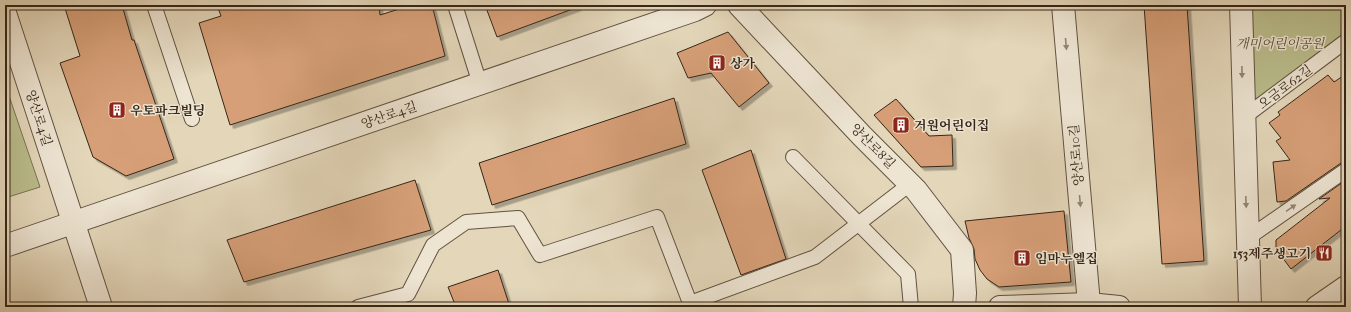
<svg xmlns="http://www.w3.org/2000/svg" width="1351" height="312" font-family="'IM FELL French Canon','Noto Serif KR',serif">
	<style>
		.green { fill: #babc8b; stroke: #787152 }
		.building { fill: #d69f77; stroke: #362618; filter: url(#shadow) }
		.lines { fill: none; stroke-linecap: round; stroke-linejoin: round }
		.lane-casing { stroke: #615240; stroke-width: 16 }
		.street-casing { stroke: #615240; stroke-width: 24 }
		.lane { stroke: #ede4d2; stroke-width: 14 }
		.street { stroke: #ede4d2; stroke-width: 22 }
		.oneway { fill: #928575 }
		.labels { text-anchor: middle; dominant-baseline: central; stroke-width: 3; stroke-linejoin: round; paint-order: stroke }
		.park-label { font-size: 13px; font-style: italic; fill: #574c35; stroke: #ede4d2 }
		.poi-label { font-size: 13px; font-weight: bold; fill: #362618; stroke: #ede4d2; text-anchor: start }
		.street-label { font-size: 13px; fill: #362618; stroke: #ede4d2 }
	</style>
	<defs>
		<filter id="shadow"><feDropShadow dx="3.5" dy="3.5" stdDeviation="0" flood-color="#0004"/></filter>
	</defs>
	<rect width="100%" height="100%" fill="#e3d6b9"/>
	<filter id="stains"><feTurbulence type="fractalNoise" baseFrequency=".005" numOctaves="4"/><feColorMatrix values="0 0 0 0 .2 0 0 0 0 .09 0 0 0 0 .02 0 0 0 .5 -.17"/></filter>
	<radialGradient id="worn" r=".72"><stop offset=".6" stop-color="#630" stop-opacity="0"/><stop offset="1" stop-color="#630" stop-opacity=".3"/></radialGradient>
	<g class="green">
		<path d="M1241 5H1346V41L1243 118Z"/>
		<path d="M5 84 40 187 5 198Z"/>
	</g>
	<g class="building">
		<path d="M64 5H122L132 40H134L174 159 126 176 93 157 60 63 80 56Z"/>
		<path d="M217 5H379L380 15 412 5H432L445 56 230 125 199 23 221 16Z"/>
		<path d="M485 5H578V7L497 37Z"/>
		<path d="M1144 5H1187L1204 261 1162 264Z"/>
		<path d="M728 32 769 83 739 107 711 73 688 78 677 53Z"/>
		<path d="M1346 74V162L1341 163 1286 201 1277 202 1273 162 1290 160 1276 141 1281 138 1269 123 1280 115 1278 112 1328 75 1334 82Z"/>
		<path d="M674 98 686 144 492 205 479 163Z"/>
		<path d="M896 99 929 136 952 135 953 166 921 167 874 115Z"/>
		<path d="M751 150 786 259 741 275 702 170Z"/>
		<path d="M415 180 431 230 244 282 227 240Z"/>
		<path d="M1346 180V226L1291 269 1276 249V240L1330 198 1319 199Z"/>
		<path d="M1064 211 1071 282 999 287 987 279 980 270 975 259 974 249 969 238 965 221Z"/>
		<path d="M498 270 510 307H456L448 287Z"/>
	</g>
	<g class="lines">
		<g class="lane-casing">
			<g id="lane">
				<path d="M154 5 192 119"/>
				<path d="M455 5 480 84"/>
				<path d="M1243 118 1346 41"/>
				<path d="M793 157 908 274 911 307"/>
				<path d="M1248 238 1346 170"/>
				<path d="M358 307 408 294 433 245 466 222 518 218 540 255 657 217 690 303 815 257 910 184"/>
			</g>
		</g>
		<g class="street-casing">
			<g id="street">
				<path d="M739 5 862 136 916 190 962 250 965 293 964 307"/>
				<path d="M1063 5 1089 304"/>
				<path d="M1241 5 1250 307"/>
				<path d="M5 13 101 307"/>
				<path d="M5 246 695 10 705 5"/>
				<path d="M1000 307 1089 304 1119 307"/>
				<path d="M1317 307 1346 287"/>
			</g>
		</g>
		<use href="#lane" class="lane"/>
		<use href="#street" class="street"/>
	</g>
	<defs><path id="oneway-solid" d="M-6-.8H1V-3.2L6.5 0L1 3.2V.8H-6Z"/></defs>
	<g class="oneway">
		<use href="#oneway-solid" transform="translate(1066 44) rotate(85)"/>
		<use href="#oneway-solid" transform="translate(1242 72) rotate(89)"/>
		<use href="#oneway-solid" transform="translate(1080 201) rotate(85)"/>
		<use href="#oneway-solid" transform="translate(1246 202) rotate(88)"/>
		<use href="#oneway-solid" transform="translate(1291 208) rotate(-35)"/>
	</g>
	<defs>
		<g id="building-square" transform="scale(0.9)"><rect x="-9" y="-9" width="18" height="18" rx="4" fill="#8f2418" stroke="#ede4d2"/><path d="M-4-6H4V6H1V3H-1V6H-4ZM-2.5-4.3h1.7v1.8h-1.7ZM.8-4.3h1.7v1.8H.8ZM-2.5-1h1.7V.8h-1.7ZM.8-1h1.7V.8H.8Z" fill="#fff"/></g>
		<g id="restaurant-square" transform="scale(0.9)"><rect x="-9" y="-9" width="18" height="18" rx="4" fill="#8f2418" stroke="#ede4d2"/><path d="M-5-6h1v4h1v-4h1v4h1v-4h1v5L-1.5 .5V6h-2V.5L-5-1ZM5-6V6H3V1.5H1.5Q1.5-4 5-6Z" fill="#fff"/></g>
	</defs>
	<g fill-rule="evenodd">
		<use href="#building-square" x="717" y="63"/>
		<use href="#building-square" x="117" y="110"/>
		<use href="#building-square" x="901" y="125"/>
		<use href="#restaurant-square" x="1324" y="253"/>
		<use href="#building-square" x="1022" y="258"/>
	</g>
	<g class="labels">
		<g class="park-label">
			<text x="1280" y="43">개미어린이공원</text>
		</g>
		<g class="poi-label">
			<text x="730" y="63">상가</text>
			<text x="130" y="110">우토파크빌딩</text>
			<text x="914" y="125">거원어린이집</text>
			<text x="1311" y="253" text-anchor="end">153제주생고기</text>
			<text x="1035" y="258">임마누엘집</text>
		</g>
		<g class="street-label">
			<text transform="translate(1285 87) rotate(-37)">오금로62길</text>
			<text transform="translate(389 115) rotate(-19)">양산로4길</text>
			<text transform="translate(39 118) rotate(72)">양산로4길</text>
			<text transform="translate(873 146) rotate(45)">양산로8길</text>
			<text transform="translate(1076 155) rotate(-95)">양산로10길</text>
		</g>
	</g>
	<rect width="1351" height="312" fill="none" stroke="#e3d6b9" stroke-width="20"/>
	<rect x="6" y="6" width="1339" height="300" fill="none" stroke="#362618" stroke-width="2"/>
	<rect x="10" y="10" width="1331" height="292" fill="none" stroke="#362618"/>
	<rect width="100%" height="100%" filter="url(#stains)"/>
	<rect width="100%" height="100%" fill="url(#worn)"/>
</svg>
